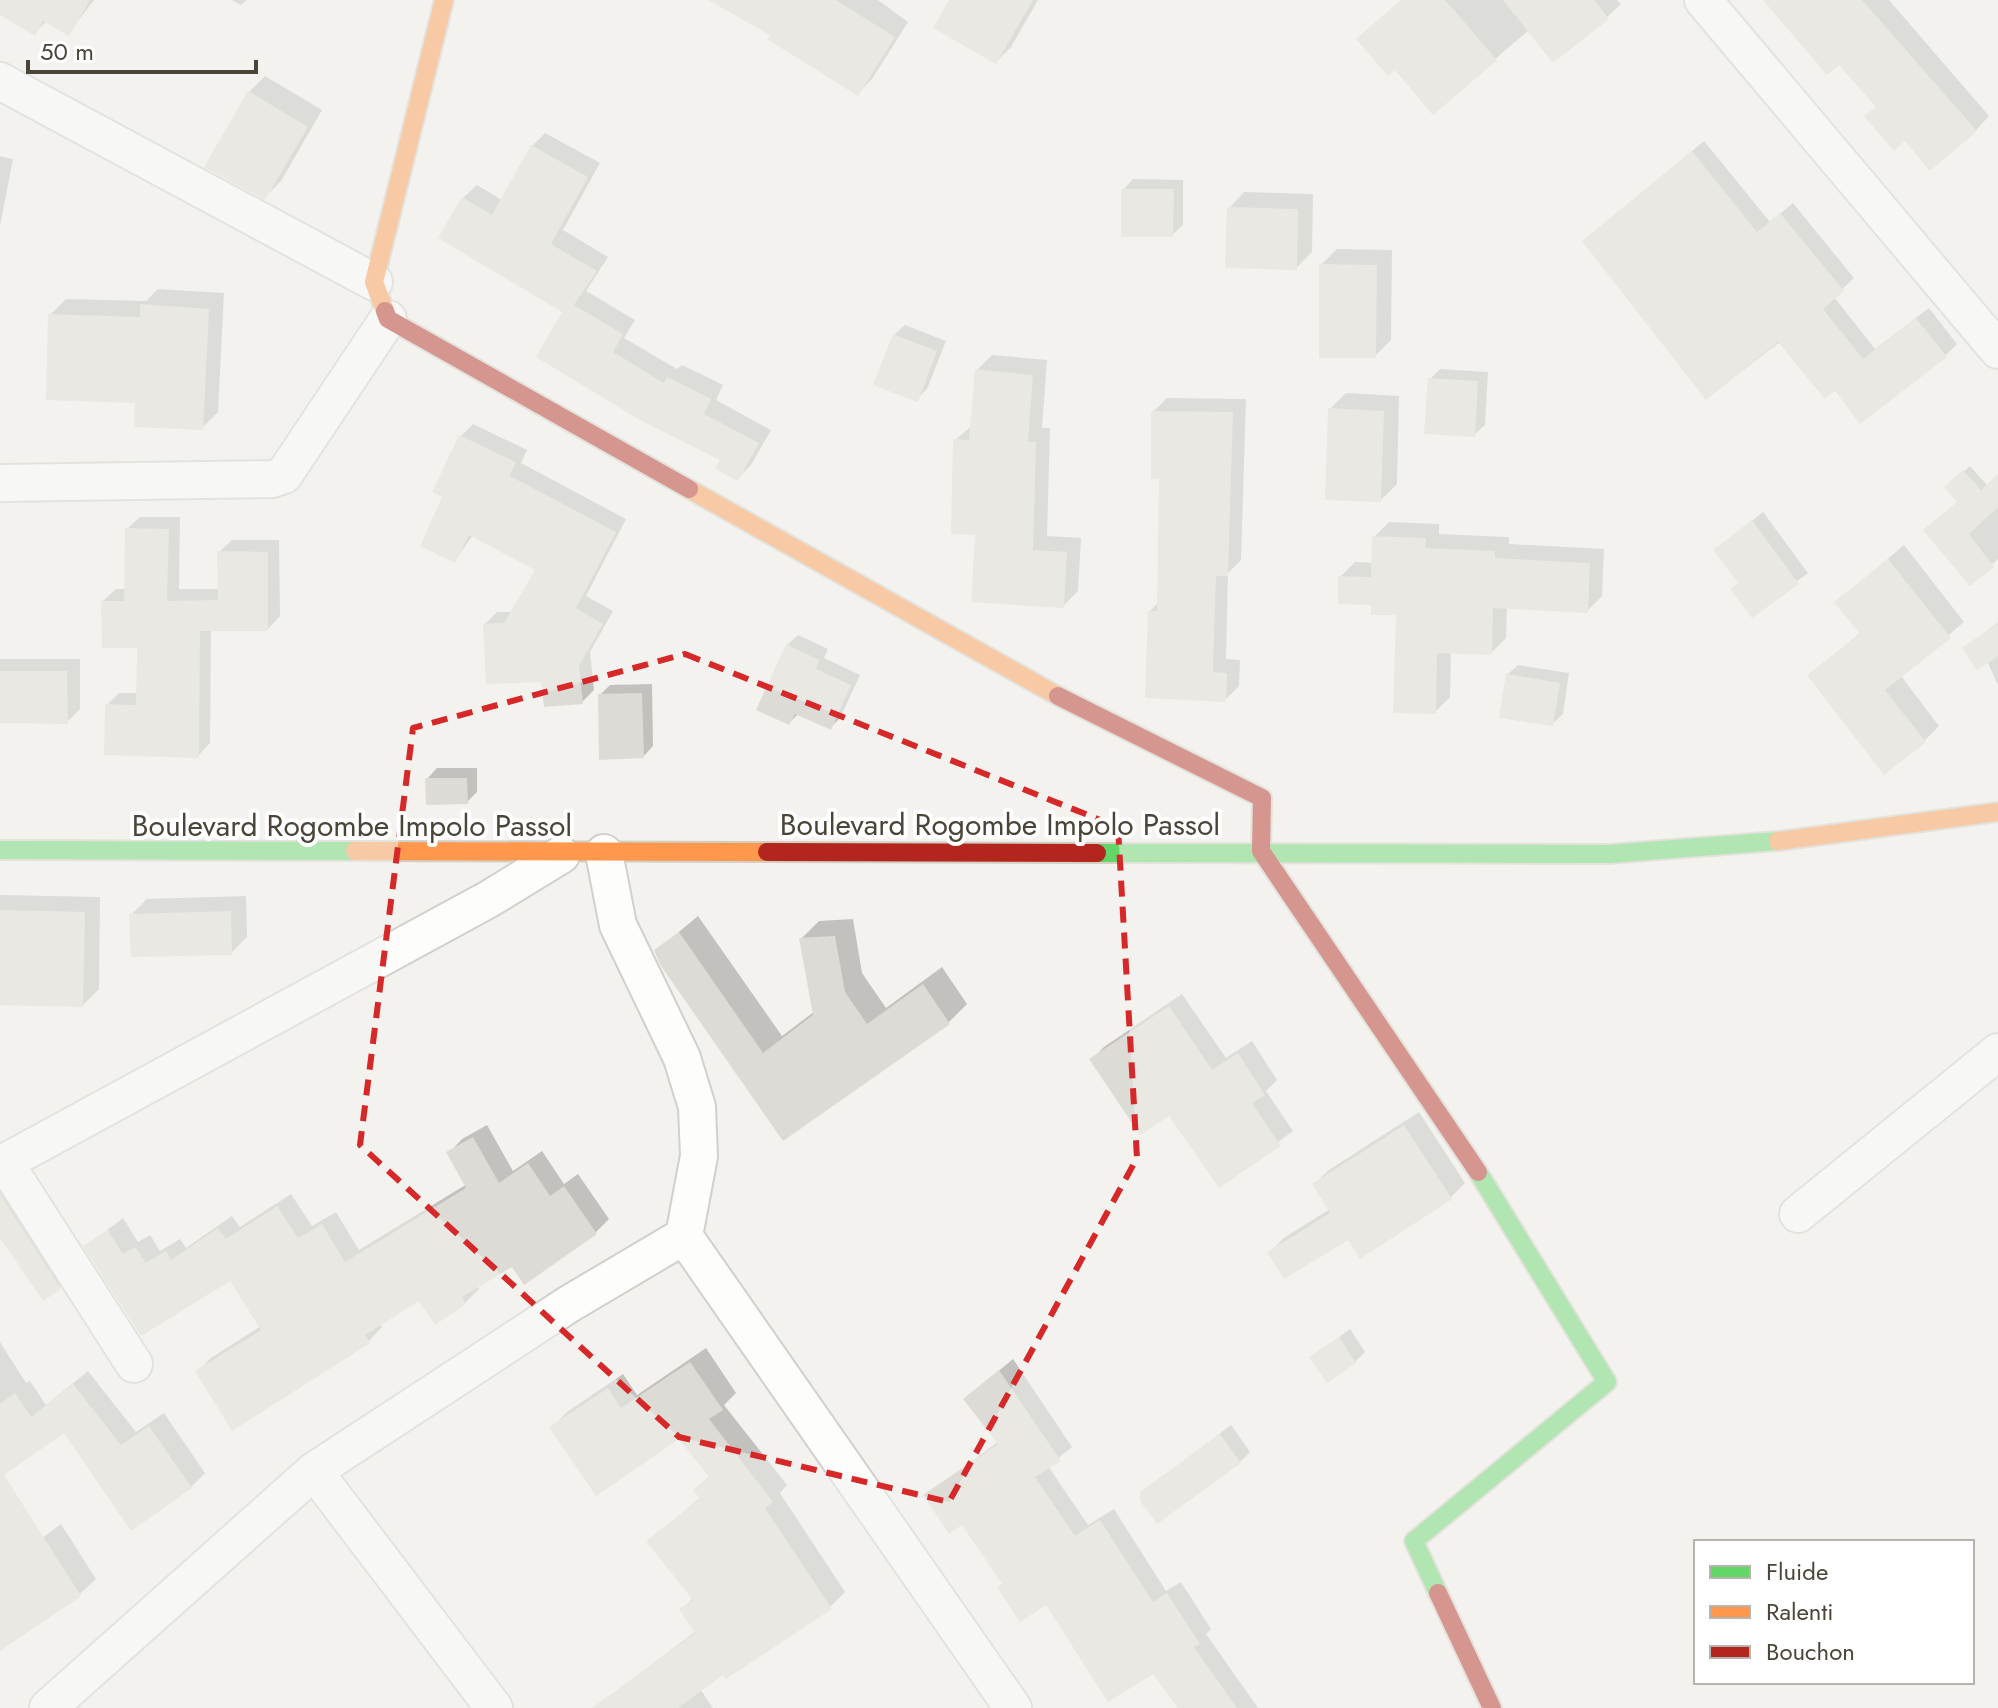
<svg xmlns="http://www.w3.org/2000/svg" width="1998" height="1708" font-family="Jost,sans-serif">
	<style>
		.shadow { fill: #0003 }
		.building { fill: #dddbd6 }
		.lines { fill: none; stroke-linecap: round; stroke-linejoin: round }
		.street-casing { stroke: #d1d0cb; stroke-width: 40 }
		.fast-casing { stroke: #d2cfc5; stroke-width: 22 }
		.slow-casing { stroke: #d2cfc5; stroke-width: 22 }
		.jam-casing { stroke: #d2cfc5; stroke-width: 22 }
		.street { stroke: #fdfdfc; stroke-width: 36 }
		.fast { stroke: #63d668; stroke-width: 18 }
		.slow { stroke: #ff974d; stroke-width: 18 }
		.jam { stroke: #b3261e; stroke-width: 18 }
		.marked { fill: none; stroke: #d62828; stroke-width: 6; stroke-dasharray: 16 10; stroke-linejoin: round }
		.labels { text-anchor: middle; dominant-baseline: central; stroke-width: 8; stroke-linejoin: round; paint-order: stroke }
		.street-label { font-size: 30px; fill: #4a4439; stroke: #fff }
	</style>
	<rect width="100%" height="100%" fill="#f3f2ee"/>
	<g class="shadow">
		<path d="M0 0H94L68 34 47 21 34 33 0 13Z"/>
		<path d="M232 0H247L241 5Z"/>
		<path d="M712 0H878L908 22 872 79 858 94 773 34Z"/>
		<path d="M951 0H1038L1011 47 996 62Z"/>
		<path d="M1402 0H1617L1621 4 1607 17 1529 30 1433 112Z"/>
		<path d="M1778 0H1889L1989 116 1976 130 1878 106Z"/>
		<path d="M265 76 322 110 281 181 265 197 249 92Z"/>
		<path d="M545 133 600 163 563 230 608 257 586 291 635 320 624 338 677 369 682 365 723 385 716 400 771 430 751 465 738 478 723 459 565 312 463 198 477 185 502 200 532 146Z"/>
		<path d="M1704 141 1770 222 1793 203 1823 240 1854 278 1834 297 1875 349 1929 308 1957 344 1945 356 1836 388 1780 342 1707 398 1584 241Z"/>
		<path d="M0 156 13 159 0 226Z"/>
		<path d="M1133 179 1183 180V225L1172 235 1123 190Z"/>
		<path d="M1244 192 1313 194 1312 252 1296 268 1229 208Z"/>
		<path d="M1337 249 1392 250 1391 340 1375 356 1321 265Z"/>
		<path d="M158 289 224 293 218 412 202 428 137 401 50 315 66 299 146 301Z"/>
		<path d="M905 325 946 341 927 389 917 399 894 335Z"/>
		<path d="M992 355 1047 360 1042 428H1050L1047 536 1081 538 1078 591 1063 606 977 533 955 440 972 426 977 370Z"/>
		<path d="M1440 369 1488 372 1485 425 1474 435 1430 379Z"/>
		<path d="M1346 393 1399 396 1397 484 1381 500 1330 409Z"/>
		<path d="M1167 398 1246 399 1241 560 1228 573 1226 659 1240 660 1239 686 1225 700 1150 611 1159 602 1162 477 1153 412Z"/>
		<path d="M473 424 527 450 521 463 626 519 586 596 613 611 590 652 594 690 582 702 543 680 485 624 497 612H513L537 569 473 535 455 561 445 496 461 436Z"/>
		<path d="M1970 466 1988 486 1998 476V559L1970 583 1959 501 1947 487Z"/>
		<path d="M1763 512 1808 573 1752 615 1740 583 1715 550Z"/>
		<path d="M140 517H180L179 589H220L219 552 232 540H279L280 616 268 629H211L210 743 198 756 107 705 119 693H138L139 646 103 601 116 589H126L127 529Z"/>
		<path d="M1389 522 1439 524V534L1509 537V544L1604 549 1602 596 1587 611 1507 607 1506 638 1491 653 1451 651 1450 697 1435 712 1398 614 1373 603 1340 577 1355 562 1374 563V537Z"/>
		<path d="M1904 545 1964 622 1901 676 1939 726 1924 741 1810 675 1861 632 1837 602Z"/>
		<path d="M1998 622V685L1987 661 1965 648Z"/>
		<path d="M798 635 828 649 824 658 860 675 840 718 830 728 799 713 789 723 787 645Z"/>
		<path d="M0 659H80V709L67 722 0 721Z"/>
		<path d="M1518 665 1569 673 1563 714 1552 724 1507 675Z"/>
		<path d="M652 684 653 746 643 757 600 695 610 685Z"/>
		<path d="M437 768H477V792L467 802 427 779Z"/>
		<path d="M0 895 100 897 99 989 83 1005 0 1003Z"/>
		<path d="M246 896 247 937 231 953 131 915 147 899Z"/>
		<path d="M698 916 782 1036 815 1011 801 939 819 921 853 919 862 973 886 1008 942 967 967 1004 949 1022 783 1138 656 951Z"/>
		<path d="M1182 994 1226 1058 1252 1041 1277 1080 1266 1091 1293 1131 1219 1186 1169 1113 1091 1060 1104 1047Z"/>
		<path d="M1419 1112 1465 1183 1450 1198 1348 1237 1269 1253 1284 1238 1330 1209 1314 1184 1329 1170Z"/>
		<path d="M487 1125 513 1171 542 1151 564 1184 578 1174 609 1219 596 1232 512 1265 477 1286 479 1289 465 1303 420 1298 379 1324 382 1327 369 1341 197 1372 211 1358 261 1326 230 1278 142 1334 86 1246 123 1218 138 1242 150 1235 160 1251 180 1239 186 1248 232 1216 240 1227 291 1194 312 1226 336 1212 359 1250 467 1184 449 1153 462 1139Z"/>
		<path d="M0 1184 74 1273 59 1287 0 1235Z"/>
		<path d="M1350 1329 1365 1352 1355 1362 1312 1357Z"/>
		<path d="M0 1342 26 1383 30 1381 46 1405 88 1371 136 1432 164 1413 205 1473 191 1487 64 1430 0 1475Z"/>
		<path d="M706 1348 736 1393 724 1405 787 1485 780 1493 845 1592 830 1607 700 1689 713 1708H594L696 1631 682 1609 693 1598 649 1541 701 1497 695 1490 710 1475 679 1437 552 1427 567 1412 623 1374 637 1395Z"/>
		<path d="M1013 1359 1072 1447 1048 1466 1088 1525 1114 1509 1166 1591 1181 1582 1211 1629 1206 1634 1258 1708H1180L1153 1671 1046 1602 1004 1583 963 1522 926 1496 999 1441 965 1399Z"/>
		<path d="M1231 1425 1250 1452 1240 1462 1142 1493Z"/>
		<path d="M61 1524 96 1579 80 1594 0 1649V1570Z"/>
	</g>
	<g class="building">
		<path d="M0 0H90L69 36 43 21 35 36 0 15Z"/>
		<path d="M708 0H836L895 37 858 96 767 39 770 35Z"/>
		<path d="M949 0H1033L996 64 933 28Z"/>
		<path d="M1401 0H1445L1497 60 1433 115 1395 70 1388 76 1356 39Z"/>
		<path d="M1503 0H1594L1609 19 1553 63Z"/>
		<path d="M1763 0H1862L1977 131 1930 171 1905 141 1894 151 1864 116 1876 107 1839 65 1827 75Z"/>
		<path d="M248 91 308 127 265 200 204 167Z"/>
		<path d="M531 145 588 177 551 244 597 271 574 305 623 334 613 352 664 383 667 377 711 399 704 414 759 443 738 481 715 469 720 460 640 420 536 357 562 312 438 238 462 197 492 215Z"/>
		<path d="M1692 151 1757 232 1780 213 1844 291 1823 309 1863 359 1916 318 1947 357 1860 424 1835 391 1825 399 1778 342 1706 400 1582 241Z"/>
		<path d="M1121 189H1174L1173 237H1121Z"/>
		<path d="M1227 207 1298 209 1297 270 1225 268Z"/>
		<path d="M1319 264 1377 265 1376 358H1319Z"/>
		<path d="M140 304 209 309 203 430 134 427 135 403 46 400 48 314 140 317Z"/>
		<path d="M893 334 937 351 918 402 873 385Z"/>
		<path d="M975 369 1033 375 1028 442H1036L1033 550 1067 552 1064 608 971 602 975 535 951 534 953 439 969 440Z"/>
		<path d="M1428 378 1478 381 1475 437 1424 434Z"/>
		<path d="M1328 408 1384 411 1381 502 1325 500Z"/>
		<path d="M1151 411 1233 412 1228 576H1216L1213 672 1227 673 1226 702 1145 698 1148 611H1157L1159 479H1151Z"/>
		<path d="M459 435 516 462 510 476 616 532 576 608 603 624 579 666 583 704 544 707 541 682 486 684 483 624 504 623 535 570 469 535 455 563 420 546 442 497 432 492Z"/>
		<path d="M1963 470 1981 490 1998 474V507L1969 534 1994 567 1970 586 1923 530 1957 502 1944 487Z"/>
		<path d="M1752 520 1799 584 1752 618 1730 589 1738 583 1713 550Z"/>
		<path d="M125 528 169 529 167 601 218 600 217 551 268 552V631H200L199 758 104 755 105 704 136 705 137 648H102L101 601H124Z"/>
		<path d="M1372 536 1426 538 1425 548 1495 551V558L1590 563 1588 613 1493 608 1492 655 1437 653 1436 714 1393 713 1396 615H1371V605L1338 604V576L1371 577Z"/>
		<path d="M1888 559 1951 638 1885 690 1926 742 1884 775 1807 675 1860 634 1834 602Z"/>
		<path d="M1998 623V656L1977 670 1962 648Z"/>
		<path d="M786 644 819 660 816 669 851 685 831 730 795 714 789 725 756 710Z"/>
		<path d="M0 671H67L68 724 0 723Z"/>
		<path d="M1506 674 1560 683 1553 726 1499 718Z"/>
		<path d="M642 693 644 758 599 760 598 694Z"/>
		<path d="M425 778H467L468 804 426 805Z"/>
		<path d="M0 910 85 912 83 1007 0 1005Z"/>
		<path d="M231 911 232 955 131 957 129 914Z"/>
		<path d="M679 932 763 1053 813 1015 799 938 835 936 845 992 867 1024 923 984 950 1024 783 1141 661 966 654 950Z"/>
		<path d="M1169 1006 1212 1070 1238 1053 1265 1095 1252 1103 1281 1146 1219 1188 1169 1116 1140 1135 1089 1059Z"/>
		<path d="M1404 1125 1452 1199 1360 1259 1348 1240 1284 1279 1267 1252 1330 1213 1312 1184Z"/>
		<path d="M473 1137 499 1183 528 1163 550 1196 564 1186 597 1234 524 1285 512 1267 462 1297 466 1304 435 1325 419 1301 365 1335 370 1343 232 1431 195 1371 261 1330 230 1281 141 1336 83 1246 108 1230 123 1254 135 1247 146 1263 166 1251 171 1260 218 1228 226 1239 277 1206 298 1238 322 1224 345 1262 466 1188 446 1152Z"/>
		<path d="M0 1194 61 1289 43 1301 0 1238Z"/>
		<path d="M1339 1337 1356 1363 1327 1383 1309 1357Z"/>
		<path d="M690 1362 723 1410 709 1419 773 1502 765 1508 832 1609 726 1679 723 1675 678 1708H592L695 1633 679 1609 693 1600 646 1541 700 1499 693 1490 709 1477 679 1439 596 1496 549 1427 608 1388 621 1408Z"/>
		<path d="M999 1370 1061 1461 1035 1477 1075 1536 1100 1520 1153 1602 1167 1593 1200 1644 1194 1647 1237 1708H1178L1153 1674 1108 1702 1046 1605 1020 1622 997 1587 1002 1584 962 1525 949 1534 923 1495 998 1444 963 1399Z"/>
		<path d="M73 1384 121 1445 149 1426 192 1488 131 1531 64 1433 4 1475 81 1596 0 1651V1404L15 1393 31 1417Z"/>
		<path d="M1220 1434 1241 1463 1157 1524 1140 1501V1492Z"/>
	</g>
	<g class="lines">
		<g class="street-casing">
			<g id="street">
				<path d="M1703 0 1998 350"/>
				<path d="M0 81 374 282"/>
				<path d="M0 483 272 479 284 475 388 319"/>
				<path d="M604 853 618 925 682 1058 697 1107 699 1156 684 1236 1013 1708"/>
				<path d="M5 1163 134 1364"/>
				<path d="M0 1165 489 899 561 855"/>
				<path d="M1798 1214 1998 1052"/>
				<path d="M314 1471 494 1708"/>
				<path d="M48 1708 314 1471 569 1304 684 1236"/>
			</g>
		</g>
		<g class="fast-casing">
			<g id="fast">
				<path d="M0 850 355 851"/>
				<path d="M1097 853 1608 854 1778 841"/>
				<path d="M1438 1593 1414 1541 1607 1382 1478 1172"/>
			</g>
		</g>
		<g class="slow-casing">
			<g id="slow">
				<path d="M385 311 374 282 444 0"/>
				<path d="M689 489 1058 696"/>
				<path d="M1778 841 1998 812"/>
				<path d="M355 851 767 852"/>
			</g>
		</g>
		<g class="jam-casing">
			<g id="jam">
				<path d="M385 311 388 319 689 489"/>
				<path d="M1058 696 1262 798 1261 851 1478 1172"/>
				<path d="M767 852 1097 853"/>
				<path d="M1438 1593 1492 1708"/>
			</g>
		</g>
		<use href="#street" class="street"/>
		<use href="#fast" class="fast"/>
		<use href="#slow" class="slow"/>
		<use href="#jam" class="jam"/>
	</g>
	<path d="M0 0H1998V1708H0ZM685 654 1118 827 1137 1158 949 1502 679 1437 360 1145 413 728Z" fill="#f3f2ee" fill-opacity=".55" fill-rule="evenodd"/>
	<path class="marked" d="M685 654 1118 827 1137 1158 949 1502 679 1437 360 1145 413 728Z"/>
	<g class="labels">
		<g class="street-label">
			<text x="1000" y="824">Boulevard Rogombe Impolo Passol</text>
			<text x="352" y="825">Boulevard Rogombe Impolo Passol</text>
		</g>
	</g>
	<rect x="1694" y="1540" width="280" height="144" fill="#ffffff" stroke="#b7b4b0" stroke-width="2"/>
	<rect x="1710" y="1566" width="40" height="12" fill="#63d668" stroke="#b7b4b0" stroke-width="2"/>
	<text x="1766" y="1580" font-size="24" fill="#4a4439">Fluide</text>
	<rect x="1710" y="1606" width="40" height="12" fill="#ff974d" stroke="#b7b4b0" stroke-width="2"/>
	<text x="1766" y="1620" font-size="24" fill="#4a4439">Ralenti</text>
	<rect x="1710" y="1646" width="40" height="12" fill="#b3261e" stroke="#b7b4b0" stroke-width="2"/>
	<text x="1766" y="1660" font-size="24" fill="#4a4439">Bouchon</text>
	<path d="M28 60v12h228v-12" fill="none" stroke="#4a4439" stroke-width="4"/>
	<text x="40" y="60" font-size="24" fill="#4a4439" stroke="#ffffff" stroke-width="6" paint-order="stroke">50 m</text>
</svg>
